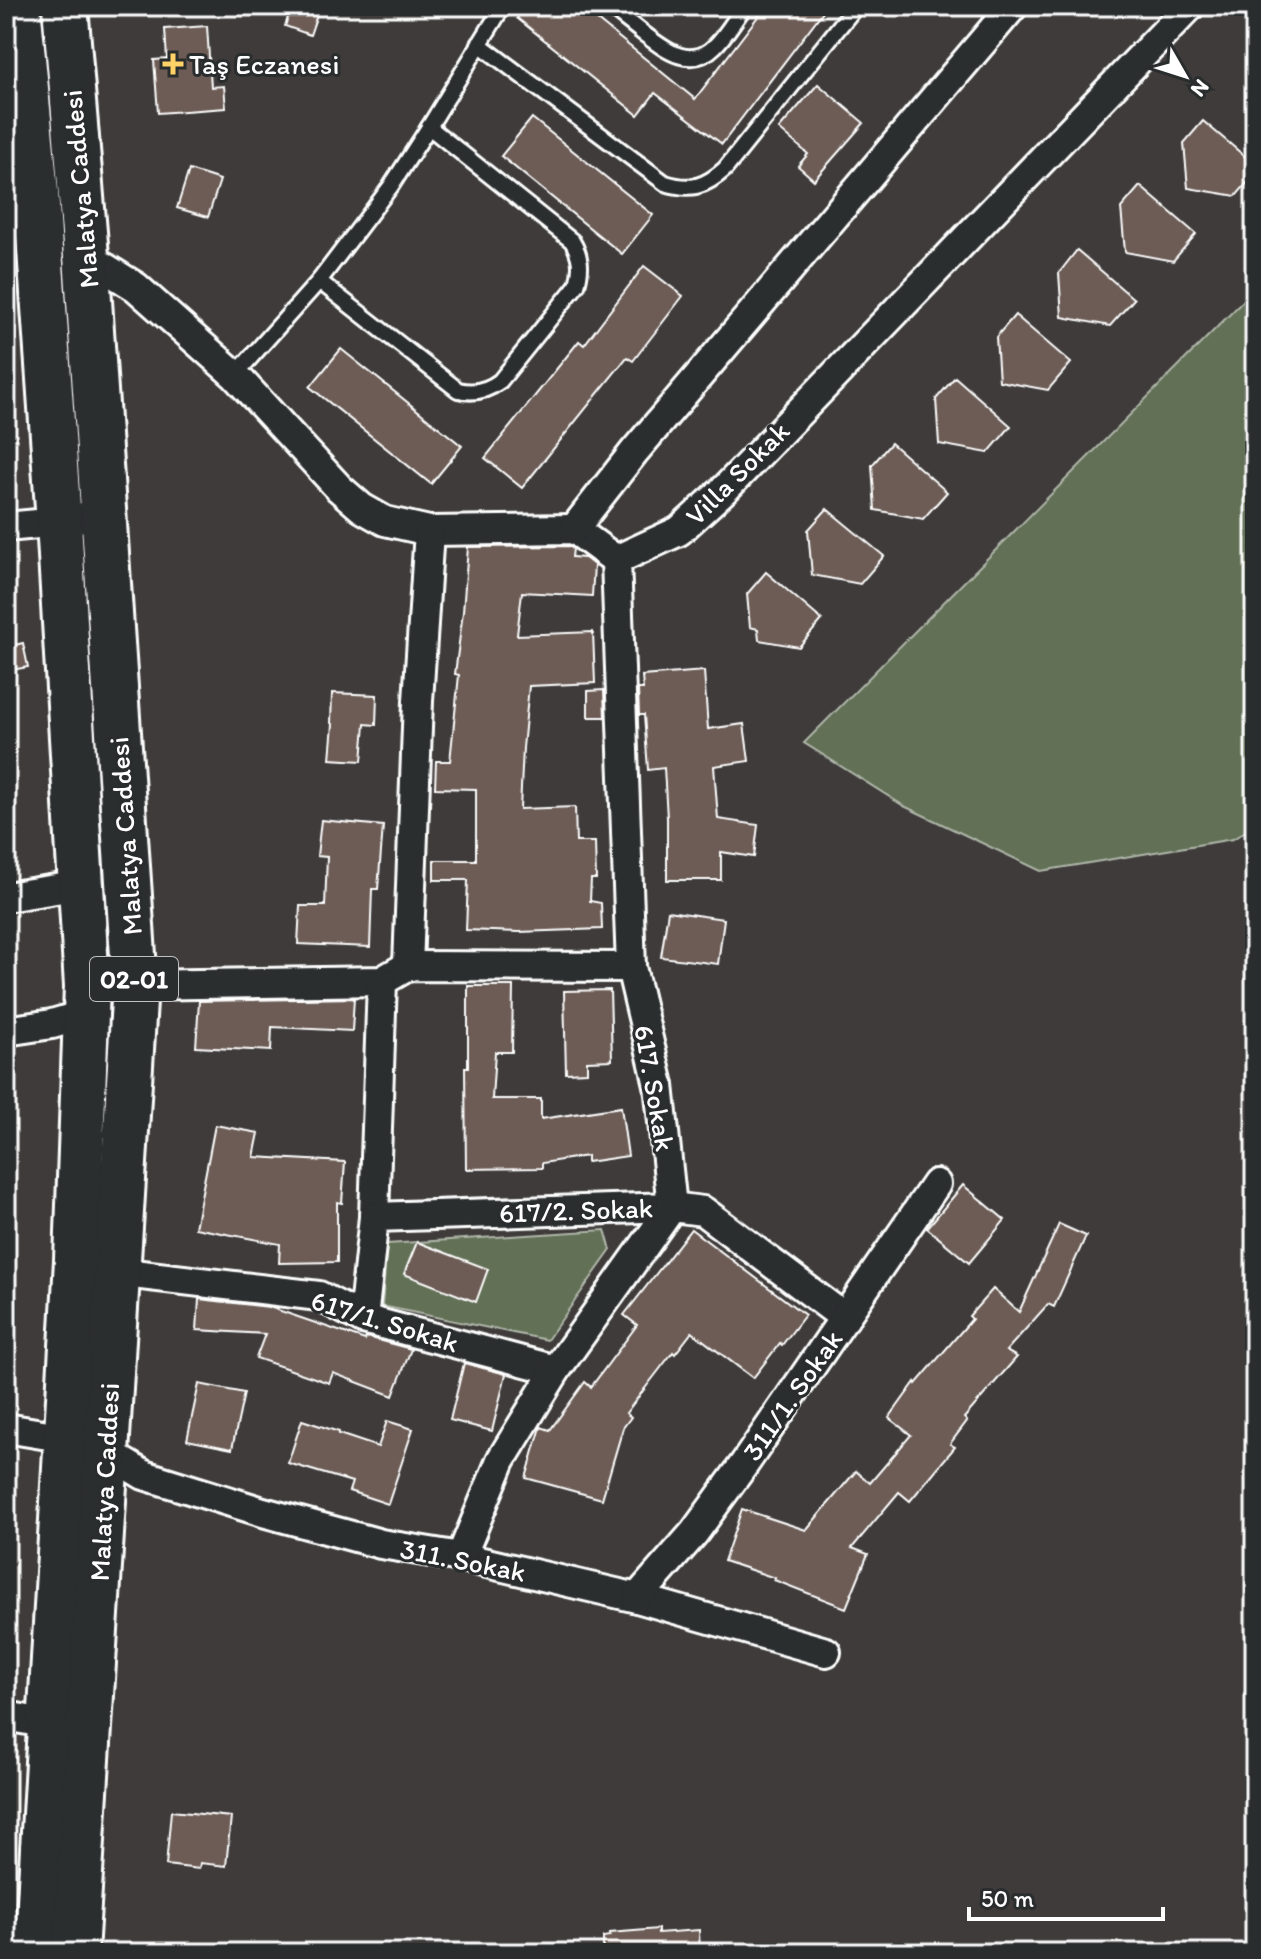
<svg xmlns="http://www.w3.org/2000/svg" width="1261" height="1959" font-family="Itim,sans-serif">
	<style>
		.green { fill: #626f56; stroke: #b0b7aa; stroke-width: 2 }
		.building { fill: #6c5b55; stroke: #fff; stroke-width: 2 }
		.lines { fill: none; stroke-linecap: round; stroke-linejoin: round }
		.lane-casing { stroke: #fff; stroke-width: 20 }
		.street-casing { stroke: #fff; stroke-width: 34 }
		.primary-casing { stroke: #fff; stroke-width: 50 }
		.lane { stroke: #2a2d2e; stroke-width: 14 }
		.street { stroke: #2a2d2e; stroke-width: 28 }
		.primary { stroke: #2a2d2e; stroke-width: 44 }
		.poi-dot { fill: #ffd166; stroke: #2a2d2e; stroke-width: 3 }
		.labels { text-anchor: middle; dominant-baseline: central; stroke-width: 6; stroke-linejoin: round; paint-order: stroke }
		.shield { fill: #2a2d2e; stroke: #bfc0c0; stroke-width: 2 }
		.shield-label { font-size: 26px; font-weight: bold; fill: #fff }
		.poi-label { font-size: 28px; fill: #fff; stroke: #2a2d2e; text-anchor: start }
		.street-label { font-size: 28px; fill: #fff; stroke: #2a2d2e }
	</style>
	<rect width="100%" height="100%" fill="#3e3b3a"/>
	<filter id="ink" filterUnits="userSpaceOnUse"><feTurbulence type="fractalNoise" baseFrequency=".0125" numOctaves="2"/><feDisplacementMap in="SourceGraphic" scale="16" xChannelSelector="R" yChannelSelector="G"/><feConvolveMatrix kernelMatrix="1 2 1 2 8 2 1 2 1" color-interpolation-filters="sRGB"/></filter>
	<g filter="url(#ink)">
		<g class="green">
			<path d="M1255 289V825L1233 839 1041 871 904 806 804 743Z"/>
			<path d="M605 1230 611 1250 547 1340 382 1306 387 1244Z"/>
		</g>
		<g class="building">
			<path d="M292 6H320L310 35 285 26Z"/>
			<path d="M526 6H580L695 99 766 6H827L722 144 655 93 638 115 517 18Z"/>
			<path d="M207 26 211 87 224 86 226 108 158 113 154 60 167 59 165 29Z"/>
			<path d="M818 84 864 123 814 180 798 166 808 154 779 129Z"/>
			<path d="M532 118 653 215 622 254 501 156Z"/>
			<path d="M1203 121 1255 165V174L1236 196 1188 188 1184 143Z"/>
			<path d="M189 170 220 180 208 217 177 208Z"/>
			<path d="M1140 186 1196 234 1173 261 1125 252 1121 208Z"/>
			<path d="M1077 250 1134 299 1110 326 1062 317 1059 273Z"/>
			<path d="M644 266 683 296 633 361 627 357 522 488 485 458 579 341 584 345Z"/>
			<path d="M1015 315 1071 363 1048 390 999 381 996 337Z"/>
			<path d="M341 349 462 446 431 484 310 387Z"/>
			<path d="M955 377 1011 426 988 453 939 444 936 399Z"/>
			<path d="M891 443 947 492 923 519 875 510 872 465Z"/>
			<path d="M827 509 884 556 860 584 812 575 808 530Z"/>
			<path d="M569 546 573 549 572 557 585 558 594 565 592 596 522 592 517 635 593 632 595 683 529 686 523 748 520 809 575 807 576 842H595L596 879H591L590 901 601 903 602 929 519 932 466 930 468 880H434V860H476V789L435 788 436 761H450L459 675 455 674 463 612 468 547Z"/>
			<path d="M766 572 822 620 799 647 759 640 758 629 750 627 747 594Z"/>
			<path d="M23 643 28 667 6 671V647Z"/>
			<path d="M704 671 708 729 744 724 749 761 714 766 718 819 758 825 754 857 721 852V880H667V818L664 768 648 770 644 715H639L638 689H643L642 676Z"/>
			<path d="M604 690 605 717H588V691Z"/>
			<path d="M332 693 377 695 376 725 365 724 362 761 330 759 333 724 331 723Z"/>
			<path d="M321 820 383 826 378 889H372L370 947 298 944 300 906H325L327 857 317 856Z"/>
			<path d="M668 911 724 919 718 964 661 957Z"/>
			<path d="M468 986H513L512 1052H495L492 1099H541V1119L621 1107 628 1156 587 1162V1156L542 1163V1168L466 1169 465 1067H468Z"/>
			<path d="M610 990 612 1060 587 1061V1072L566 1073 564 991Z"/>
			<path d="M354 998 352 1031 272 1027 271 1051 196 1047 199 1001Z"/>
			<path d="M215 1125 259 1133 254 1157 345 1162 342 1203 337 1202V1262L279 1263 280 1244 195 1228Z"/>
			<path d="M963 1185 1005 1220 969 1263 927 1228Z"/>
			<path d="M1059 1224 1086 1236 1054 1307 1048 1304 1006 1351 1017 1357 964 1418 967 1421 950 1444 955 1447 910 1501 899 1492 852 1548 868 1554 846 1608 774 1580 775 1578 724 1561 742 1509 806 1530 856 1471 870 1483 911 1435 889 1418 915 1382 916 1384 972 1319 969 1316 993 1289 1019 1312Z"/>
			<path d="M691 1229 805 1315 782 1345 780 1343 753 1378 692 1332 675 1354 673 1352 626 1413 631 1417 623 1428 602 1499 526 1478 541 1427 550 1430 585 1382 591 1387 637 1325 624 1315Z"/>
			<path d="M417 1242 488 1269 476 1302 404 1274Z"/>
			<path d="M199 1299 269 1307 365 1340 366 1337 411 1349 393 1396 333 1373 329 1383 256 1358 265 1334 197 1330Z"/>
			<path d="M464 1363 506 1374 492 1431 450 1420Z"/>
			<path d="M199 1384 244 1393 232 1449 187 1440Z"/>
			<path d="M302 1420 339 1432V1434L378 1447 387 1421 413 1429 388 1504 349 1491 352 1482 288 1463Z"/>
			<path d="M171 1811 231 1817 226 1866 200 1863 199 1869 166 1865Z"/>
			<path d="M658 1929V1933L699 1930 700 1953H603V1937L610 1936V1933Z"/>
		</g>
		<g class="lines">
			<g class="lane-casing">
				<g id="lane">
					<path d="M609 6C620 15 632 24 643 33 664 49 690 71 715 46 726 35 735 19 745 6"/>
					<path d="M479 44 665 183C691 191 705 187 725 169L856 6"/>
					<path d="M319 281 458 390C474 394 487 391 500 381L577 285C582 268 581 256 572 241L429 127"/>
					<path d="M235 375 319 281 391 186 429 127 503 6"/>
				</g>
			</g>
			<g class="street-casing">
				<g id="street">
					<path d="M86 256 136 287 235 375 339 488 362 508 385 521 429 531 574 529 616 560 679 531 726 488 1190 6"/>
					<path d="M6 527 59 522 103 513"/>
					<path d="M574 529 634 452 1013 6"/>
					<path d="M6 897 81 885"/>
					<path d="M408 966 418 701 429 531"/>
					<path d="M135 985 382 981 408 966 631 967"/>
					<path d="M6 1031 52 1024 86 1014"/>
					<path d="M374 1217 382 981"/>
					<path d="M116 1272 319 1296 363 1319 556 1370"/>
					<path d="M363 1319 374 1217 672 1207 703 1211 845 1318"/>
					<path d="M6 1428 66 1438"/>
					<path d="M106 1452 144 1475 263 1512 381 1544 461 1557 637 1598 826 1652"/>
					<path d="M461 1557 501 1460 556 1370 672 1207 659 1085 631 967 616 560"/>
					<path d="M637 1598 694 1533 745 1463 936 1184"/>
					<path d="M6 1716 49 1724"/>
					<path d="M6 1948 37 1953"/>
				</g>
			</g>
			<g class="primary-casing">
				<g id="primary">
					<path d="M18 6 36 192 59 522 87 986 77 1260 37 1953"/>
					<path d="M65 6 86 256 135 985 75 1953"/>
				</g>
			</g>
			<use href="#lane" class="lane"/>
			<use href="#street" class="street"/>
			<use href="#primary" class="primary"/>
		</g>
	</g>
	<path class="poi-dot" d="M169 52h8v8h8v8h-8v8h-8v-8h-8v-8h8z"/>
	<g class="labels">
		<rect class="shield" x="90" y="957" width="88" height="44" rx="6"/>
		<g class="shield-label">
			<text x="134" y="979">02-01</text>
		</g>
		<g class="poi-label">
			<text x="189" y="64">Taş Eczanesi</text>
		</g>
		<g class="street-label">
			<text transform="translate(80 189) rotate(-95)">Malatya Caddesi</text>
			<text transform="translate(737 473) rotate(-45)">Villa Sokak</text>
			<text transform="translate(125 836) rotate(-94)">Malatya Caddesi</text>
			<text transform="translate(655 1088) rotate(80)">617. Sokak</text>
			<text transform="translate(576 1210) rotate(-2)">617/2. Sokak</text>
			<text transform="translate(385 1321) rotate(17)">617/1. Sokak</text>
			<text transform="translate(792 1395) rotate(-55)">311/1. Sokak</text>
			<text transform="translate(104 1482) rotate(-87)">Malatya Caddesi</text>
			<text transform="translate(463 1560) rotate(11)">311. Sokak</text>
		</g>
	</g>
	<rect width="1261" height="1959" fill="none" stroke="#2a2d2e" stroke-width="32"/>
	<rect x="16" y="16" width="1229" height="1927" fill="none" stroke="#fff" stroke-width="3" filter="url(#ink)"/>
	<g transform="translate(1185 76) rotate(129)" stroke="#2a2d2e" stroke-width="6" paint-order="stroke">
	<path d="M0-6L14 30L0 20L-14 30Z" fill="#ffffff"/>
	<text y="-12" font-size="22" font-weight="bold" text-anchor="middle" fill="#ffffff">N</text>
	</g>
	<path d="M969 1907v12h194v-12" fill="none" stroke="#ffffff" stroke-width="4"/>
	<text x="981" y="1907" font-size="24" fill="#ffffff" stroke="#2a2d2e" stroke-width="6" paint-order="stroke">50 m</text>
</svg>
